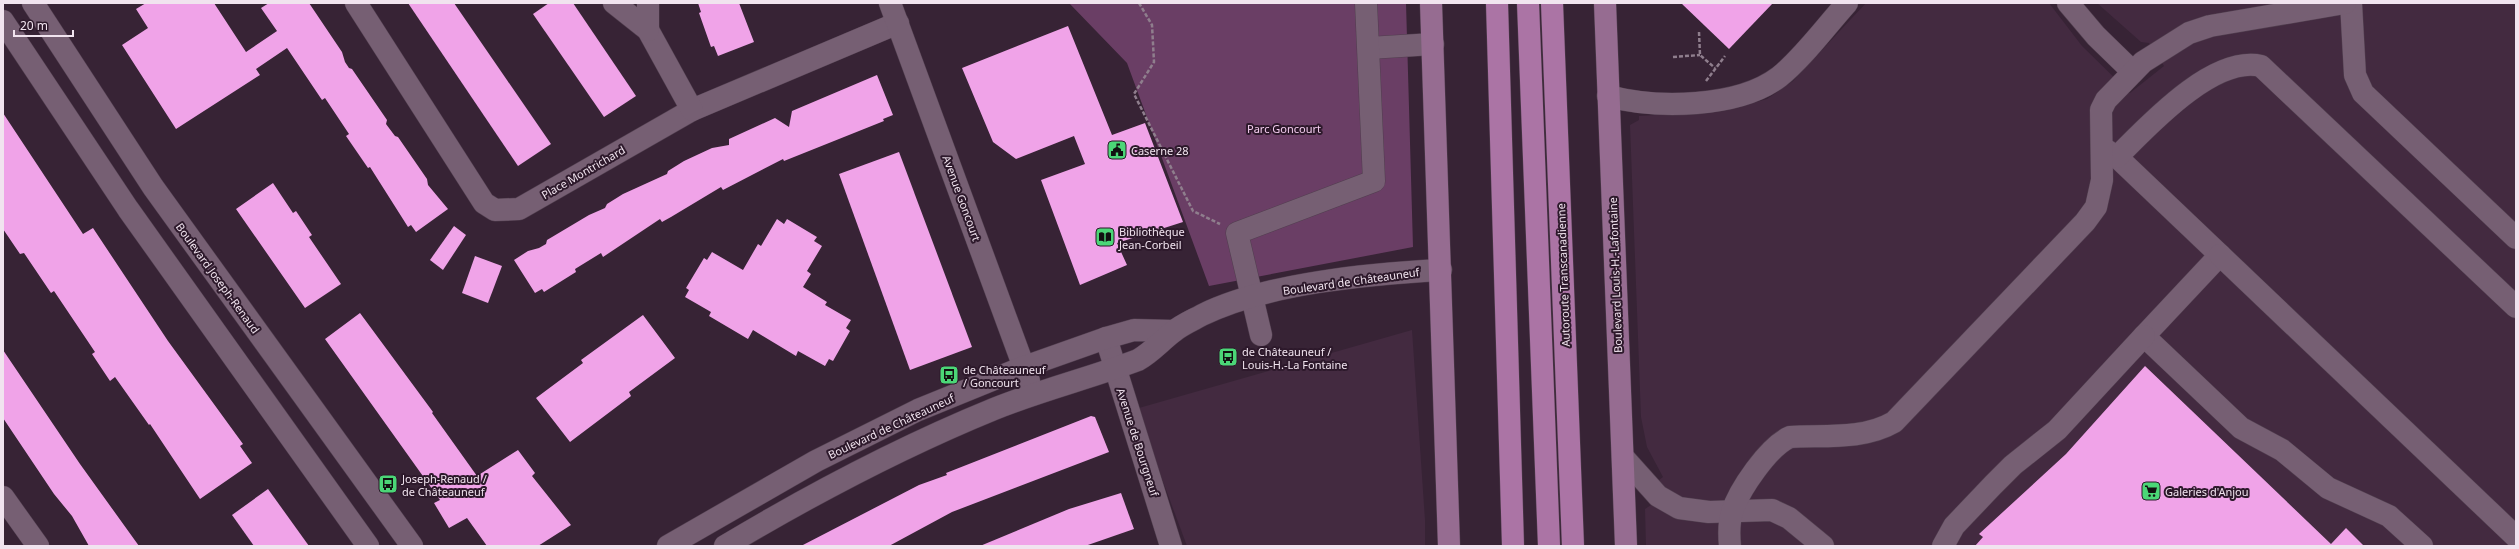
<svg xmlns="http://www.w3.org/2000/svg" width="2519" height="549" font-family="'Noto Sans',sans-serif">
	<style>
		.built { fill: #432a40 }
		.green { fill: #6a3e65 }
		.building { fill: #f0a3e8 }
		.lines { fill: none; stroke-linecap: round; stroke-linejoin: round }
		.minor-casing { stroke: #513f4f; stroke-width: 23 }
		.major-casing { stroke: #513f4f; stroke-width: 23 }
		.highway-casing { stroke: #513f4f; stroke-width: 23 }
		.path { stroke: #8f7e8d; stroke-width: 2.5; stroke-dasharray: 4 2; stroke-linecap: butt }
		.minor { stroke: #765f73; stroke-width: 22 }
		.major { stroke: #966c91; stroke-width: 22 }
		.highway { stroke: #ab74a5; stroke-width: 22 }
		.labels { text-anchor: middle; dominant-baseline: central; stroke-width: 4; stroke-linejoin: round; paint-order: stroke }
		.park-label { font-size: 11px; fill: #f4cdef; stroke: #2d192b }
		.poi-label { font-size: 11px; fill: #f1e4ef; stroke: #2d192b; text-anchor: start }
		.street-label { font-size: 11px; fill: #f1e4ef; stroke: #2d192b }
	</style>
	<rect width="100%" height="100%" fill="#372335"/>
	<g class="built">
		<path d="M1866 3H2049L2082 46 2130 93 2164 66 2149 43 2141 42 2097 3H2516V546H1646L1645 509 1651 505 1659 480 1663 477 1647 447 1641 417 1630 125 1639 120V116L1723 111 1767 99 1793 81Z"/>
		<path d="M1412 330 1425 520V546H1187L1149 444 1139 408Z"/>
	</g>
	<path class="green" d="M1069 3H1406L1413 247 1209 286 1127 63Z"/>
	<g class="building">
		<path d="M146 3H214L246 52 277 31 261 8 269 3H309L342 52 345 62 349 68 352 69 387 120 386 124 395 136 398 137 427 179 428 185 448 209 416 232 411 225 408 227 370 167 368 168 346 136 349 134 325 98 322 100 287 48 256 69 260 75 176 129 122 45 148 28 136 9Z"/>
		<path d="M408 3H454L551 144 518 166Z"/>
		<path d="M549 3H573L636 96 604 117 533 14Z"/>
		<path d="M698 3H739L754 42 718 56 714 46 711 47 699 13 701 12Z"/>
		<path d="M1681 3H1773L1729 49Z"/>
		<path d="M1068 26 1112 135 1145 123 1183 222 1117 243 1127 265 1080 285 1041 180 1085 164 1074 136 1016 159 993 142 962 68Z"/>
		<path d="M877 75 893 115 883 119 884 121 784 161 783 159 723 190 721 187 671 217 662 222 660 219 603 257 601 253 575 269 576 272 544 292 542 289 535 293 514 260 528 251 539 248 546 244 547 240 589 215 605 208 607 204 623 194 667 174 668 171 684 161 712 148 729 145V139L775 118 789 127 792 111Z"/>
		<path d="M3 113 83 234 93 228 168 341 243 444 240 446 252 463 200 499 150 424 149 425 115 377 110 381 92 354 95 352 54 291 51 293 24 253 20 254 3 229Z"/>
		<path d="M899 152 972 347 910 370 839 174Z"/>
		<path d="M273 183 293 213 296 211 312 235 309 237 341 284 305 308 236 209Z"/>
		<path d="M777 219 784 224 787 219 817 237 814 241 822 246 807 271 811 274 803 287 827 302 825 305 851 320 846 328 850 331 833 361 829 359 825 366 798 351 796 356 753 330 748 339 709 316 711 312 685 297 689 290 686 288 704 258 707 260 712 252 743 270 758 244 761 246Z"/>
		<path d="M454 226 466 235 443 270 430 260Z"/>
		<path d="M475 256 502 266 488 303 462 293Z"/>
		<path d="M360 313 433 412 432 413 477 476 518 450 535 473 532 476 571 525 538 546H487L467 518 449 528 434 503 440 500 325 339Z"/>
		<path d="M643 315 675 358 629 392 631 396 570 442 536 398 583 363 581 360Z"/>
		<path d="M3 350 80 464 139 546H89L72 516 54 494 3 418Z"/>
		<path d="M2145 366 2331 544 2346 528 2364 546H1975L1983 537 1979 534 2066 454Z"/>
		<path d="M1091 416 1095 417 1109 452 952 512 889 546H801L919 485 947 475 946 473Z"/>
		<path d="M268 489 309 546H254L232 515Z"/>
		<path d="M1121 493 1134 529 1085 546H980L1069 509Z"/>
	</g>
	<g class="lines">
		<g class="minor-casing">
			<g id="minor">
				<path d="M33 3 153 187 412 546"/>
				<path d="M356 3 484 203 495 210 519 209 692 110 898 23"/>
				<path d="M614 3 648 30 692 110"/>
				<path d="M648 3V30"/>
				<path d="M890 3 1029 381"/>
				<path d="M2068 3 2096 36 2133 72"/>
				<path d="M2351 3 2355 75 2363 93 2516 238"/>
				<path d="M3 21 128 209 368 546"/>
				<path d="M1369 48 1433 44"/>
				<path d="M1608 96C1657 109 1738 108 1779 77 1802 59 1827 25 1847 3"/>
				<path d="M2103 148 2117 157 2220 255 2144 336 2241 428 2282 450 2328 488 2389 516 2422 546"/>
				<path d="M2117 157C2148 126 2213 55 2261 66L2516 307"/>
				<path d="M2220 255 2516 537"/>
				<path d="M1261 335 1237 233 1374 181 1366 3"/>
				<path d="M1106 338 1171 546"/>
				<path d="M1623 457 1658 496 1679 508 1709 512 1772 510 1789 518 1823 546"/>
				<path d="M3 497 38 546"/>
				<path d="M668 546 816 461 918 410 1024 367 1106 338 1134 330 1174 331"/>
				<path d="M725 546C812 494 901 447 994 409 1041 390 1090 378 1138 360 1152 352 1160 342 1173 332 1181 325 1193 320 1202 315 1267 283 1369 274 1441 270"/>
				<path d="M1730 546C1729 536 1729 522 1732 512 1739 490 1768 447 1790 437 1824 435 1863 440 1894 422L2085 222 2096 207 2102 180 2101 110 2106 100 2143 62 2189 33 2210 26 2345 3"/>
				<path d="M1943 546 1954 526 1993 485 2013 465 2057 430 2144 336"/>
			</g>
		</g>
		<g class="major-casing">
			<g id="major">
				<path d="M1431 3 1449 546"/>
				<path d="M1605 3 1626 546"/>
			</g>
		</g>
		<g class="highway-casing">
			<g id="highway">
				<path d="M1497 3 1513 546"/>
				<path d="M1528 3 1549 546"/>
				<path d="M1552 3 1573 546"/>
			</g>
		</g>
		<g class="path">
			<path d="M1139 3 1152 25 1154 62 1134 94 1193 211 1220 224"/>
			<path d="M1699 32 1700 55 1715 68"/>
			<path d="M1673 57 1700 55"/>
			<path d="M1706 81 1725 56"/>
		</g>
		<use href="#minor" class="minor"/>
		<use href="#major" class="major"/>
		<use href="#highway" class="highway"/>
	</g>
	<defs>
		<g id="civic-square" transform="scale(1)"><rect x="-9" y="-9" width="18" height="18" rx="4" fill="#4bd677" stroke="#2d192b"/><path d="M-.6-6.5H3V-4.5H.6V-3L4-1V1h2V6H-6V1h2V-1L-.6-3ZM-1.2 2.5V6h2.4V2.5Z" fill="#111"/></g>
		<g id="library-square" transform="scale(1)"><rect x="-9" y="-9" width="18" height="18" rx="4" fill="#4bd677" stroke="#2d192b"/><path d="M-6-4Q-3-5.5-.7-3.5V5Q-3 3-6 4ZM6-4Q3-5.5 .7-3.5V5Q3 3 6 4Z" fill="#111"/></g>
		<g id="bus-square" transform="scale(1)"><rect x="-9" y="-9" width="18" height="18" rx="4" fill="#4bd677" stroke="#2d192b"/><path d="M-5-6H5V4H4V6H2V4H-2V6H-4V4H-5ZM-3.5-4V0h7V-4ZM-3.5 1.2v1.5H-2V1.2ZM2 1.2v1.5H3.5V1.2Z" fill="#111"/></g>
		<g id="supermarket-square" transform="scale(1)"><rect x="-9" y="-9" width="18" height="18" rx="4" fill="#4bd677" stroke="#2d192b"/><path d="M-6-5.5h2.5l.6 2H6L4.5 2H-2.5L-4.4-4H-6ZM-1.5 3.2a1.3 1.3 0 1 0 .1 0ZM3 3.2a1.3 1.3 0 1 0 .1 0Z" fill="#111"/></g>
	</defs>
	<g fill-rule="evenodd">
		<use href="#civic-square" x="1117" y="150"/>
		<use href="#library-square" x="1105" y="237"/>
		<use href="#bus-square" x="1228" y="357"/>
		<use href="#bus-square" x="949" y="375"/>
		<use href="#bus-square" x="388" y="484"/>
		<use href="#supermarket-square" x="2151" y="491"/>
	</g>
	<g class="labels">
		<g class="park-label">
			<text x="1284" y="128">Parc Goncourt</text>
		</g>
		<g class="poi-label">
			<text x="1131" y="150">Caserne 28</text>
			<text x="1119" y="231">Bibliothèque<tspan x="1119" dy="13">Jean-Corbeil</tspan></text>
			<text x="1242" y="351">de Châteauneuf /<tspan x="1242" dy="13">Louis-H.-La Fontaine</tspan></text>
			<text x="963" y="369">de Châteauneuf<tspan x="963" dy="13">/ Goncourt</tspan></text>
			<text x="402" y="478">Joseph-Renaud /<tspan x="402" dy="13">de Châteauneuf</tspan></text>
			<text x="2165" y="491">Galeries d'Anjou</text>
		</g>
		<g class="street-label">
			<text transform="translate(583 172) rotate(-30)">Place Montrichard</text>
			<text transform="translate(962 198) rotate(70)">Avenue Goncourt</text>
			<text transform="translate(1563 275) rotate(-92)">Autoroute Transcanadienne</text>
			<text transform="translate(1615 275) rotate(-92)">Boulevard Louis-H.-Lafontaine</text>
			<text transform="translate(218 278) rotate(54)">Boulevard Joseph-Renaud</text>
			<text transform="translate(1351 281) rotate(-8)">Boulevard de Châteauneuf</text>
			<text transform="translate(891 426) rotate(-25)">Boulevard de Châteauneuf</text>
			<text transform="translate(1138 442) rotate(72)">Avenue de Bourgneuf</text>
		</g>
	</g>
	<rect width="2519" height="549" fill="none" stroke="#f1e4ef" stroke-width="8"/>
	<path d="M14 30v6h59v-6" fill="none" stroke="#f1e4ef" stroke-width="2"/>
	<text x="20" y="30" font-size="12" fill="#f1e4ef" stroke="#2d192b" stroke-width="3" paint-order="stroke">20 m</text>
</svg>
